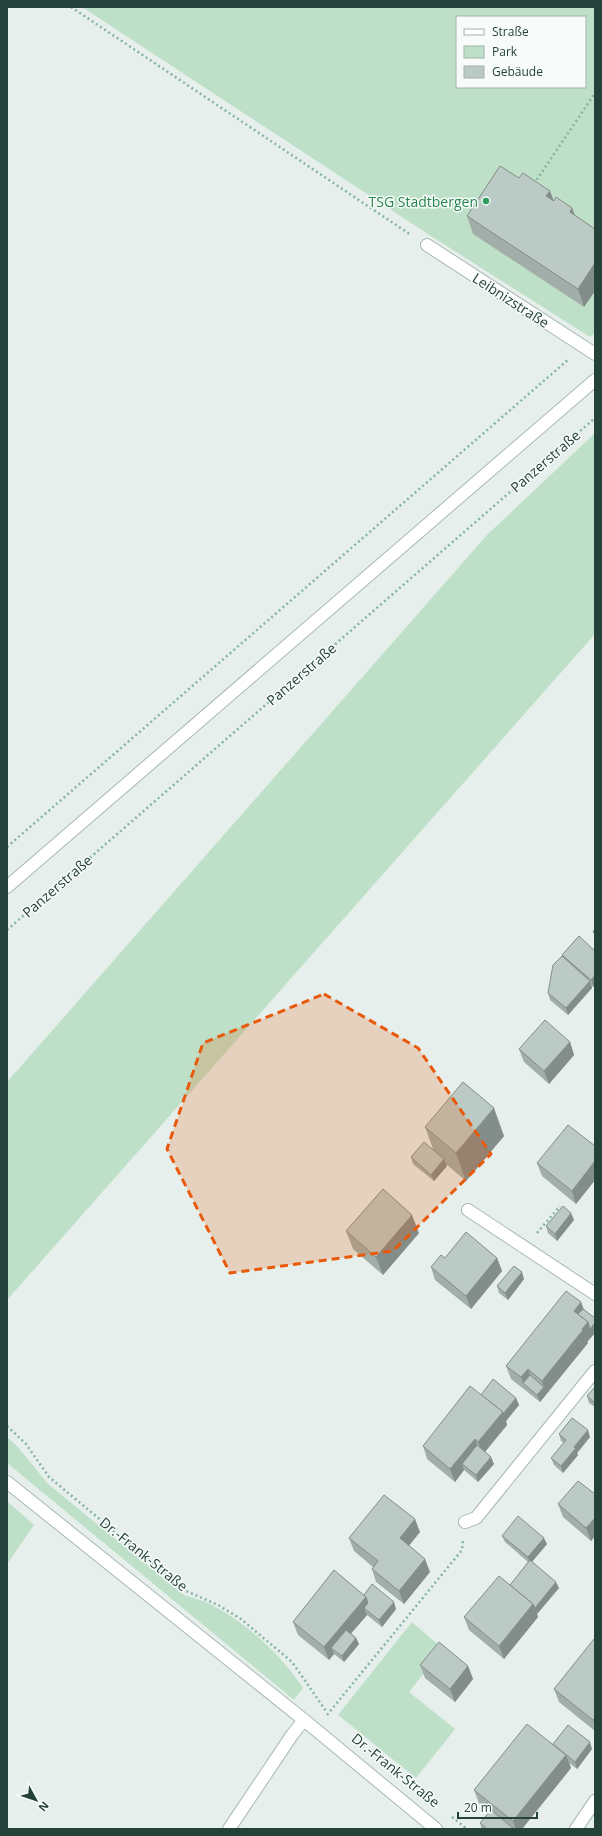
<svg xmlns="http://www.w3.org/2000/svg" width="602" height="1836" font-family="'Open Sans',sans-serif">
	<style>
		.green { fill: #bfe0c8; fill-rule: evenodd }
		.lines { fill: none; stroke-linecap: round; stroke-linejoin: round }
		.minor-casing { stroke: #a8b8b2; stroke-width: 14 }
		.path { stroke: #86b3a5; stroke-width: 2.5; stroke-dasharray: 2 3; stroke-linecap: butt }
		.minor { stroke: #fff; stroke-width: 12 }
		.wall { fill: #a1aea9 }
		.shaded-wall { fill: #838d89 }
		.building { fill: #bbcac4; stroke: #838d89 }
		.marked { fill: #e8590c; fill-opacity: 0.2; stroke: #e8590c; stroke-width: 3; stroke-dasharray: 8 5; stroke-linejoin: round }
		.leisure-dot { fill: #2e9e5b; stroke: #f7fbf9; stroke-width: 1.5 }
		.labels { text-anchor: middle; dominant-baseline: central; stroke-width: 3; stroke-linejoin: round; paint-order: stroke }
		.leisure-label { font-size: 14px; fill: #27864d; stroke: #f7fbf9; text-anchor: end }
		.street-label { font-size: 14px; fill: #24423a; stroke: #f7fbf9 }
	</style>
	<rect width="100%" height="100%" fill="#e6efeb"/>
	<g class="green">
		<path d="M82 7H595V333L590 337 431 236ZM457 17H585V87H457Z"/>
		<path d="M595 433V634L7 1300V1082L487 535Z"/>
		<path d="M7 1437 18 1447 48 1484 184 1595C192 1598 202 1600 210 1604 247 1623 280 1654 303 1688L294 1700 7 1463Z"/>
		<path d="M7 1501 34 1525 7 1564Z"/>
		<path d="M412 1622 443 1649 409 1692 455 1729 416 1778 338 1715Z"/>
	</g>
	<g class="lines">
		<g class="minor-casing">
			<g id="minor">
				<path d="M427 245 595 354"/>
				<path d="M7 887 595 380"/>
				<path d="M468 1210 595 1294"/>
				<path d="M7 1482 304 1720 436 1829"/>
				<path d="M465 1522 476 1518 595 1371"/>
				<path d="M229 1829 292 1735 304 1720"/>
				<path d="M576 1829 595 1801"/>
			</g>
		</g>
		<g class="path">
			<path d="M71 7 411 235"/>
			<path d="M534 184 595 93"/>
			<path d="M7 847 569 359"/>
			<path d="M7 930 595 418"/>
			<path d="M537 1233 560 1206"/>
			<path d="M7 1426 26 1444 49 1477 186 1591 218 1605 241 1619 292 1662 326 1711"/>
			<path d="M327 1715 462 1550 463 1540"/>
			<path d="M452 1817 467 1829"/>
		</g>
		<use href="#minor" class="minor"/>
	</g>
	<g class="wall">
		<path d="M554 201 572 208 575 215 595 229V291L584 307 473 234 467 216Z"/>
		<path d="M579 936 593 987 591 985 592 988 568 1015 550 1000 548 993 563 957 562 955Z"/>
		<path d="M570 1042 574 1055 549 1084 524 1062 519 1049Z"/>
		<path d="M425 1127 504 1136 466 1181 446 1164 447 1166 434 1181 413 1164 411 1157 433 1149Z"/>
		<path d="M595 1146V1180L576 1204 542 1176 537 1163Z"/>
		<path d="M574 1220 557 1241 548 1233 546 1226Z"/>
		<path d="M346 1231 419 1233 383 1275 353 1249Z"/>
		<path d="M497 1258 502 1271 471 1309 435 1280 431 1267Z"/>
		<path d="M524 1279 508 1300 499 1293 497 1286Z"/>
		<path d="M581 1302 583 1309 595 1318V1333L587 1342 588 1343 540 1402 525 1390 511 1379 506 1366Z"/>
		<path d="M595 1389V1407L589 1403 587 1396Z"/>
		<path d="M481 1395 516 1398 519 1405 506 1421 507 1425 485 1452 494 1464 478 1482 464 1470 455 1482 427 1459 423 1446Z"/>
		<path d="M559 1434 590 1437 577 1453 578 1455 563 1473 554 1465 551 1458 564 1443 561 1441Z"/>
		<path d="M595 1494V1536L591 1541 563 1517 558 1504Z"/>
		<path d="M420 1532 409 1546 430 1572 404 1604 376 1582 372 1569 373 1567 354 1551 349 1538Z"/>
		<path d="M502 1536 547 1544 532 1562 559 1588 537 1614 538 1617 504 1659 469 1630 464 1617 510 1585 528 1562 505 1542Z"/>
		<path d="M364 1595 396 1609 382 1627 367 1615 351 1633 356 1638 359 1644 344 1662 334 1654 329 1660 298 1635 293 1622Z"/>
		<path d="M595 1640V1731L559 1702 554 1689Z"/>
		<path d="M420 1665 468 1666 473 1679 455 1702 425 1678Z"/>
		<path d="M553 1744 592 1749 577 1769 569 1763 571 1768 522 1829H482L480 1823 490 1811 479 1803 474 1790Z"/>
	</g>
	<g class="shaded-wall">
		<path d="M550 191 557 209 546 196Z"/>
		<path d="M572 208 579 226 570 212Z"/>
		<path d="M595 263V291L584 307 578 289Z"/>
		<path d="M595 975V985L593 987 591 980Z"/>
		<path d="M590 981 592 988 568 1015 566 1008Z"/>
		<path d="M570 1042 574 1055 549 1084 544 1071Z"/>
		<path d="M494 1108 504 1136 466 1181 456 1153Z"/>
		<path d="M444 1159 447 1166 434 1181 431 1175Z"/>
		<path d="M595 1161V1180L576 1204 572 1191Z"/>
		<path d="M571 1213 574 1220 557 1241 555 1234Z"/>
		<path d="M412 1215 419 1233 383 1275 376 1257Z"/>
		<path d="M497 1258 502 1271 471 1309 466 1296Z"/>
		<path d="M522 1272 524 1279 508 1300 505 1293Z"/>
		<path d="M581 1302 586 1315 581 1321 574 1311Z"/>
		<path d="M588 1322 595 1323V1333L587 1342 588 1343 540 1402 537 1395 544 1387 542 1381 582 1329Z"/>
		<path d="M528 1369 532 1382 523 1383 521 1377Z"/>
		<path d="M516 1398 519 1405 506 1421 507 1425 483 1454 478 1442 503 1412Z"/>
		<path d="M588 1430 590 1437 577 1453 578 1455 563 1473 561 1466 574 1447Z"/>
		<path d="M475 1439 480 1452 462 1464 464 1470 455 1482 450 1469Z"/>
		<path d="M491 1457 494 1464 478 1482 476 1475Z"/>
		<path d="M595 1518V1536L591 1541 586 1528Z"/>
		<path d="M415 1519 420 1532 404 1551 400 1538Z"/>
		<path d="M544 1538 547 1544 530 1564 528 1557Z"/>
		<path d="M425 1559 430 1572 404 1604 399 1591Z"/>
		<path d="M556 1582 559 1588 537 1614 538 1617 504 1659 499 1646 533 1604Z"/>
		<path d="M366 1597 371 1610 364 1608 367 1615 336 1651 331 1648 334 1654 329 1660 324 1647Z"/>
		<path d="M394 1602 396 1609 382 1627 379 1620Z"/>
		<path d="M356 1638 359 1644 344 1662 342 1656Z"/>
		<path d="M468 1666 473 1679 455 1702 450 1689Z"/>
		<path d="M595 1718V1726L593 1720Z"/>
		<path d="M590 1742 592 1749 577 1769 575 1762Z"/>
		<path d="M566 1755 571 1768 522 1829H516L513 1821Z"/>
	</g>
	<g class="building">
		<path d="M500 166 519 178 523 173 550 191 546 196 554 201 556 197 572 208 570 212 595 229V263L578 289 467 216Z"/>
		<path d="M595 929V934L593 932Z"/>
		<path d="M579 936 595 951V975L591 980 562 955Z"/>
		<path d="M562 956 590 981 566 1008 548 993 553 965Z"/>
		<path d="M545 1020 570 1042 544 1071 519 1049Z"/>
		<path d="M463 1082 494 1108 456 1153 425 1127Z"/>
		<path d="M568 1125 595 1146V1161L572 1191 537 1163Z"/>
		<path d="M424 1142 444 1159 431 1175 411 1157Z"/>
		<path d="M383 1189 412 1215 376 1257 346 1231Z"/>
		<path d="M563 1206 571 1213 555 1234 546 1226Z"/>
		<path d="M466 1232 497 1258 466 1296 431 1267 441 1255 445 1258Z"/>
		<path d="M514 1266 522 1272 505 1293 497 1286Z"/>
		<path d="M566 1291 581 1302 574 1311 588 1322 582 1329 583 1330 542 1381 528 1369 521 1377 506 1366Z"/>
		<path d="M583 1309 595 1318V1323L590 1329 588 1322 578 1314Z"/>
		<path d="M530 1375 544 1387 537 1395 523 1383Z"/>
		<path d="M493 1379 516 1398 503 1414V1412L481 1395Z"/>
		<path d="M470 1386 503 1412 478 1442 475 1439 450 1469 423 1446Z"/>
		<path d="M594 1388 595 1389V1403L587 1396Z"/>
		<path d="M572 1418 588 1430 574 1447 576 1448 561 1466 551 1458 566 1440 559 1434Z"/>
		<path d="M477 1445 491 1457 476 1475 462 1464Z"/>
		<path d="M578 1481 595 1494V1518L586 1528 558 1504Z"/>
		<path d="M384 1495 415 1519 400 1538 425 1559 399 1591 372 1569 378 1561 349 1538Z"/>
		<path d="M518 1516 544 1538 528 1557 502 1536Z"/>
		<path d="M530 1560 556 1582 535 1608 533 1604 510 1585Z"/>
		<path d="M334 1570 366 1597 324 1647 293 1622Z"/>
		<path d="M499 1576 533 1604 499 1646 464 1617Z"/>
		<path d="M372 1584 394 1602 379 1620 364 1608 368 1603 366 1597 364 1595Z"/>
		<path d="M346 1630 356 1638 342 1656 331 1648Z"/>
		<path d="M594 1639 595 1640V1718L593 1720 554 1689Z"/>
		<path d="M439 1642 468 1666 450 1689 420 1665Z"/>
		<path d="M527 1724 566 1755 513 1821 474 1790Z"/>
		<path d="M568 1725 590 1742 575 1762 553 1744Z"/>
		<path d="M491 1810 514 1829H487L480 1823Z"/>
	</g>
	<path class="marked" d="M324 994 418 1048 491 1154 393 1251 230 1273 167 1149 203 1043Z"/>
	<circle class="leisure-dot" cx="486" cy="201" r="4"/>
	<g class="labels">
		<g class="leisure-label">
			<text x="478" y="201">TSG Stadtbergen</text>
		</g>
		<g class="street-label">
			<text transform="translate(511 300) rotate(33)">Leibnizstraße</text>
			<text transform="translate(545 461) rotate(-41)">Panzerstraße</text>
			<text transform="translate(301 674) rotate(-41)">Panzerstraße</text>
			<text transform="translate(57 886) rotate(-41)">Panzerstraße</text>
			<text transform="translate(144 1554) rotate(39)">Dr.-Frank-Straße</text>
			<text transform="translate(396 1770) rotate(39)">Dr.-Frank-Straße</text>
		</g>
	</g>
	<rect width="602" height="1836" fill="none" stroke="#24423a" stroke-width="16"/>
	<rect x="456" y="16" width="130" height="72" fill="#f7fbf9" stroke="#a3b1ad"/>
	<rect x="464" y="29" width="20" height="6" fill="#ffffff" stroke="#a3b1ad"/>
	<text x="492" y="36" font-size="12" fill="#24423a">Straße</text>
	<rect x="464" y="46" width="20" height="12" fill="#bfe0c8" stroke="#a3b1ad"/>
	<text x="492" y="56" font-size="12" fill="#24423a">Park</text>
	<rect x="464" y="66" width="20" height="12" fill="#bbcac4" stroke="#a3b1ad"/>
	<text x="492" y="76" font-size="12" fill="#24423a">Gebäude</text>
	<g transform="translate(36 1800) rotate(130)" stroke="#f7fbf9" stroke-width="3" paint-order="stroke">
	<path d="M0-3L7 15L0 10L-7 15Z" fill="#24423a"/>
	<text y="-6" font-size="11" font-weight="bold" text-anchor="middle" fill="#24423a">N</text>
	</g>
	<path d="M458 1812v6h79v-6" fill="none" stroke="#24423a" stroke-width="2"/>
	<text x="464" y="1812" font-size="12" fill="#24423a" stroke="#f7fbf9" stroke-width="3" paint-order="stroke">20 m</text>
</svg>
